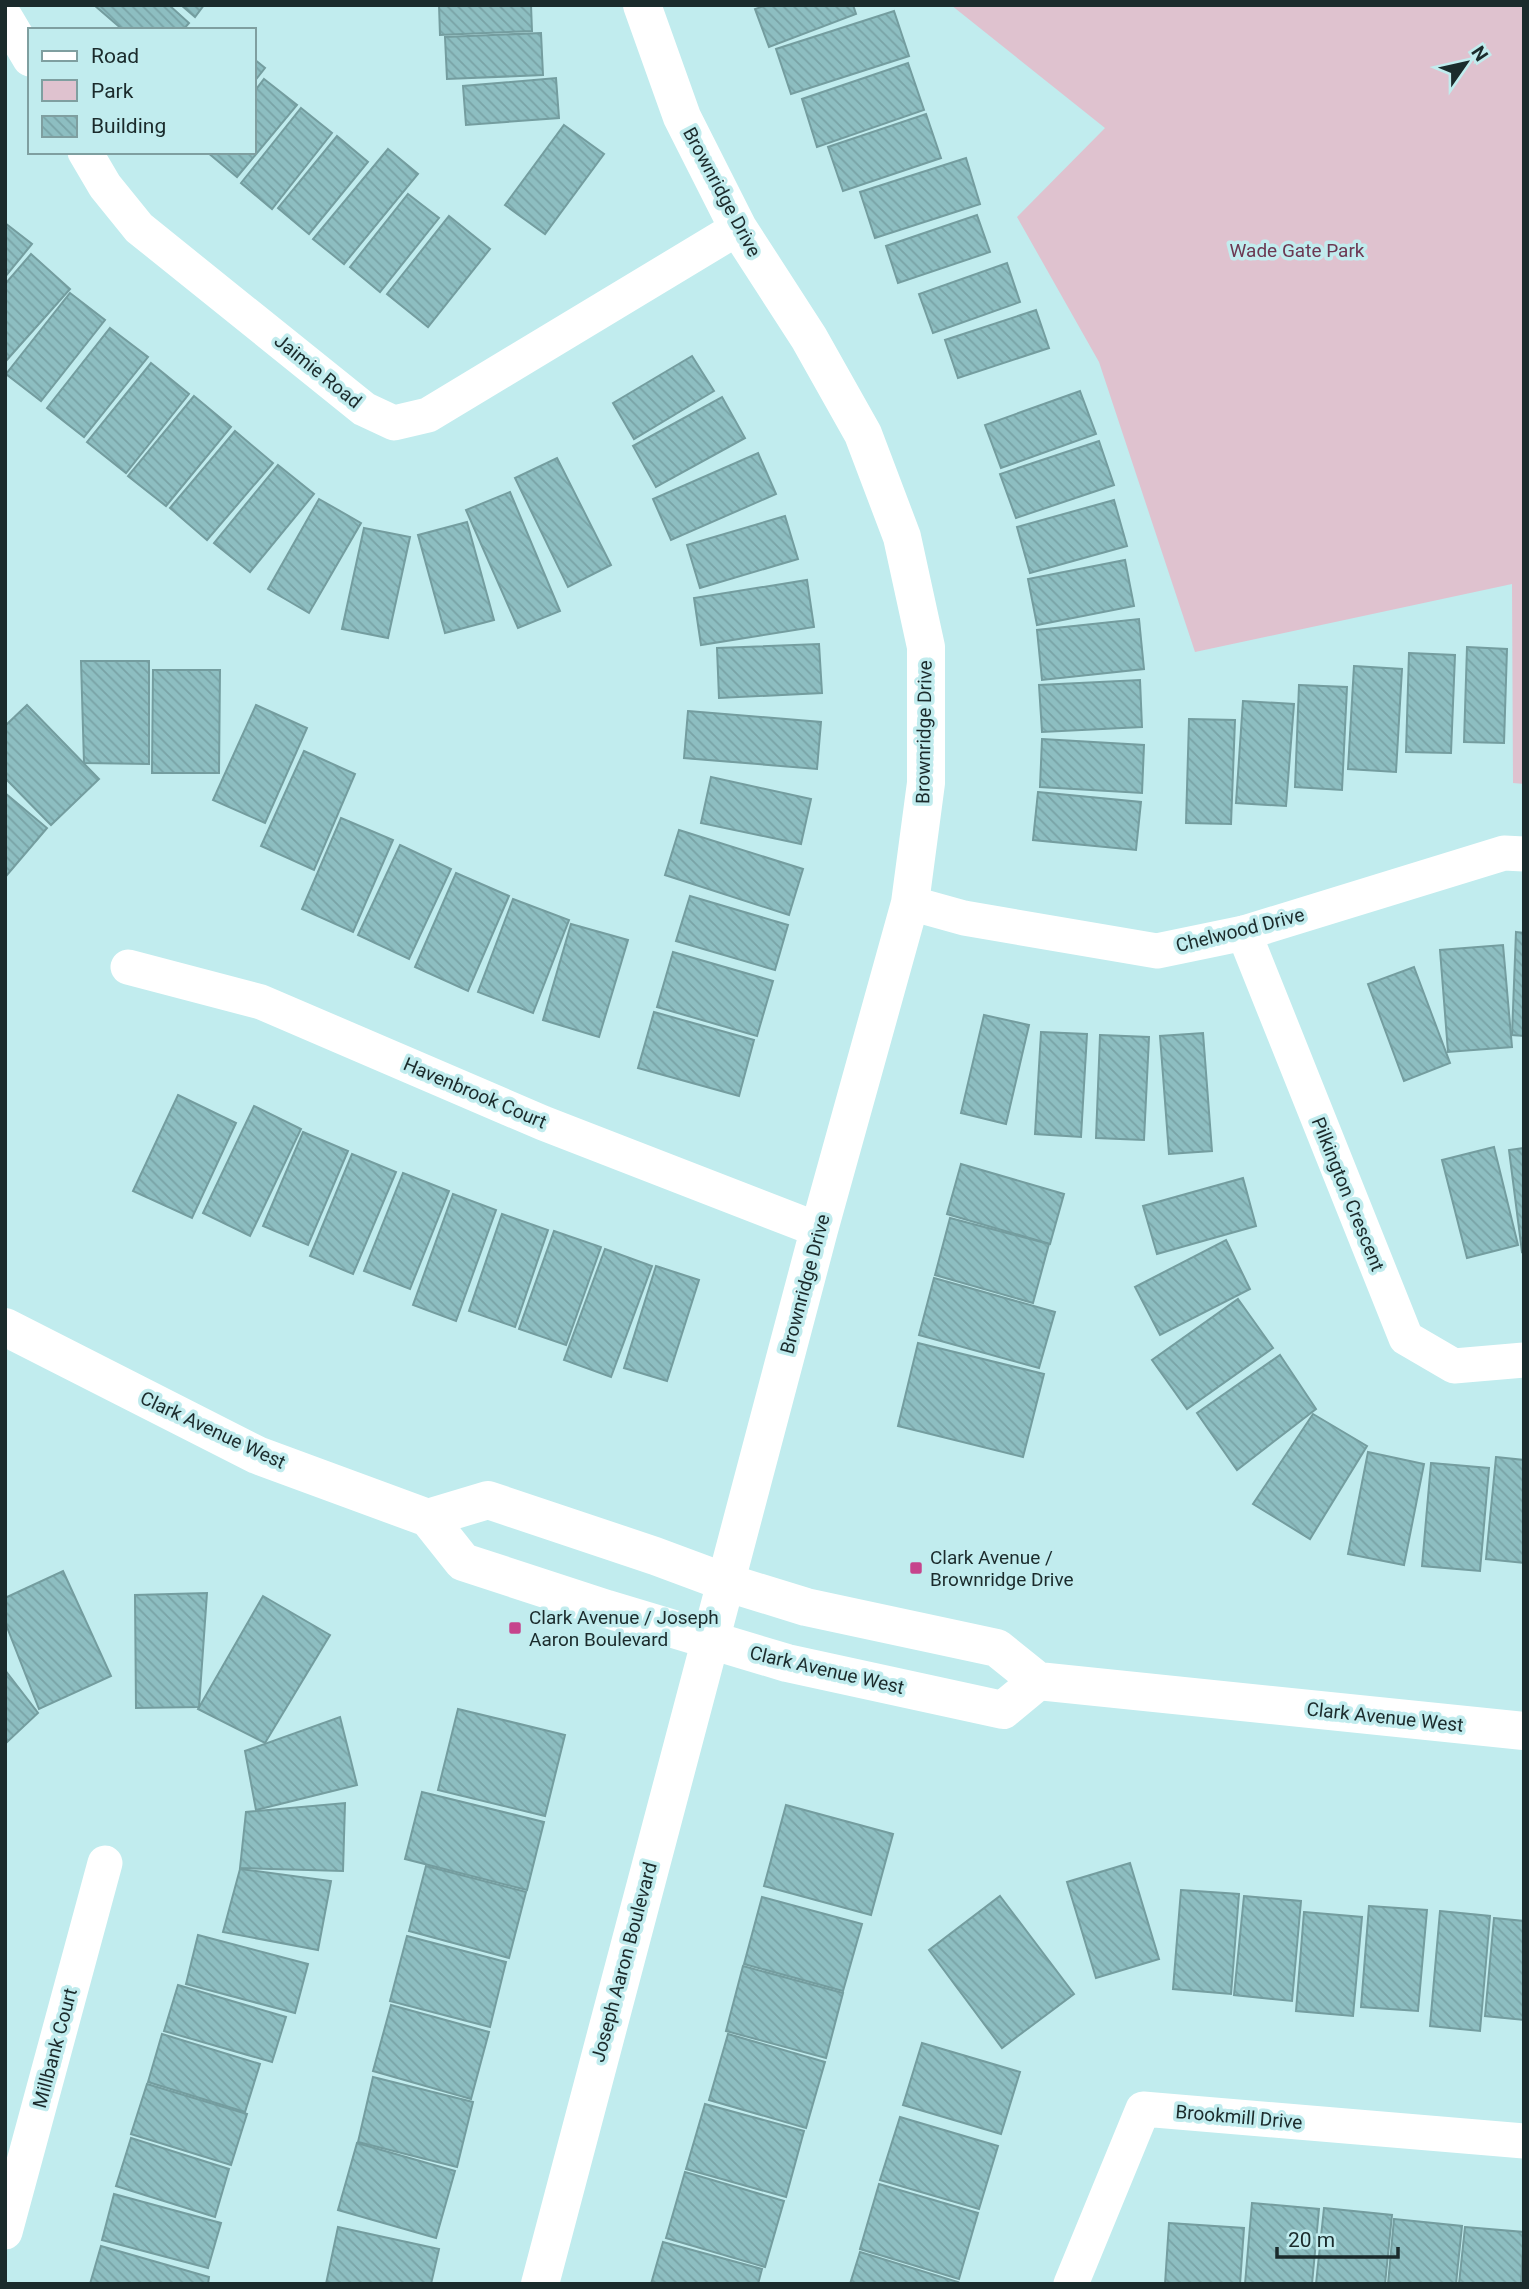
<svg xmlns="http://www.w3.org/2000/svg" width="1529" height="2289" font-family="Roboto,sans-serif">
	<style>
		.park { fill: #dfc2cf }
		.building { fill: url(#building-back-hatch); stroke: #749d9f; stroke-width: 2 }
		.lines { fill: none; stroke-linecap: round; stroke-linejoin: round }
		.street { stroke: #fff; stroke-width: 35 }
		.secondary { stroke: #fff; stroke-width: 38 }
		.poi-dot { fill: #c6448c; stroke: #c1ecee; stroke-width: 2.5 }
		.labels { text-anchor: middle; dominant-baseline: central; stroke-width: 7; stroke-linejoin: round; paint-order: stroke }
		.street-label { font-size: 19px; fill: #1b2b2c; stroke: #c1ecee }
		.park-label { font-size: 19px; fill: #6c3852; stroke: #c1ecee }
		.poi-label { font-size: 19px; fill: #1b2b2c; stroke: #c1ecee; text-anchor: start }
	</style>
	<defs>
		<pattern id="building-back-hatch" width="6" height="6" patternUnits="userSpaceOnUse" patternTransform="scale(1.75)"><rect width="6" height="6" fill="#8dbec1"/><path d="M-1 5l2 2M0 0l6 6M5-1l2 2" fill="none" stroke="#79a3a6"/></pattern>
	</defs>
	<rect width="100%" height="100%" fill="#c1ecee"/>
	<path class="park" d="M951 5H1524V784L1513 783 1512 584 1195 652 1099 362 1017 217 1105 128Z"/>
	<g class="building">
		<path d="M94 5H169L189 23 183 30H123Z"/>
		<path d="M181 5H204L195 17Z"/>
		<path d="M439 5H531L532 31 440 35Z"/>
		<path d="M767 5H853L856 14 769 47 755 9Z"/>
		<path d="M894 11 909 56 791 94 776 49Z"/>
		<path d="M541 33 543 75 447 79 445 37Z"/>
		<path d="M254 59 265 68 254 82Z"/>
		<path d="M908 63 924 110 817 147 802 99Z"/>
		<path d="M556 78 559 118 466 125 463 86Z"/>
		<path d="M264 79 297 105 237 177 207 152H254V92Z"/>
		<path d="M301 108 332 133 272 209 241 183Z"/>
		<path d="M926 114 941 158 843 191 828 147Z"/>
		<path d="M564 125 604 154 545 234 505 205Z"/>
		<path d="M337 136 368 162 309 234 278 208Z"/>
		<path d="M388 149 418 174 344 264 313 239Z"/>
		<path d="M966 158 980 204 875 238 860 192Z"/>
		<path d="M408 194 439 218 380 292 350 267Z"/>
		<path d="M977 215 990 252 898 283 886 246Z"/>
		<path d="M449 216 490 249 428 327 387 294Z"/>
		<path d="M5 223 32 244 5 277Z"/>
		<path d="M31 254 70 289 5 362V284Z"/>
		<path d="M1007 263 1020 302 933 333 919 294Z"/>
		<path d="M70 293 105 320 41 401 6 374Z"/>
		<path d="M1036 310 1049 348 958 378 945 340Z"/>
		<path d="M110 328 148 357 84 437 47 408Z"/>
		<path d="M692 356 714 391 634 439 613 403Z"/>
		<path d="M151 363 189 394 126 473 87 442Z"/>
		<path d="M1080 391 1096 434 1001 468 985 425Z"/>
		<path d="M194 396 231 427 166 506 128 476Z"/>
		<path d="M722 397 745 438 656 487 633 446Z"/>
		<path d="M235 431 273 463 207 540 170 508Z"/>
		<path d="M1099 441 1114 485 1016 518 1000 474Z"/>
		<path d="M758 453 776 494 671 540 653 499Z"/>
		<path d="M557 458 611 565 568 587 515 478Z"/>
		<path d="M278 465 314 494 250 572 214 543Z"/>
		<path d="M510 492 560 611 518 628 466 510Z"/>
		<path d="M319 499 361 523 309 613 268 589Z"/>
		<path d="M1114 500 1127 546 1030 573 1017 527Z"/>
		<path d="M785 516 798 559 700 588 687 545Z"/>
		<path d="M467 522 494 620 445 633 418 535Z"/>
		<path d="M364 528 410 537 388 638 342 629Z"/>
		<path d="M1125 560 1134 606 1037 625 1028 579Z"/>
		<path d="M807 580 814 627 701 645 694 598Z"/>
		<path d="M1139 619 1144 669 1042 680 1037 630Z"/>
		<path d="M819 644 822 693 719 698 717 648Z"/>
		<path d="M1467 647 1507 649 1504 743 1464 742Z"/>
		<path d="M1409 653 1455 655 1451 753 1406 752Z"/>
		<path d="M81 661H149V764L84 763Z"/>
		<path d="M1354 666 1402 669 1396 772 1348 769Z"/>
		<path d="M153 670H220L219 773H152Z"/>
		<path d="M1140 680 1142 727 1042 732 1039 685Z"/>
		<path d="M1299 685 1347 687 1342 790 1295 787Z"/>
		<path d="M1243 701 1294 704 1286 806 1236 803Z"/>
		<path d="M27 705 99 779 51 825 5 778V726Z"/>
		<path d="M256 705 307 728 265 823 213 800Z"/>
		<path d="M688 711 821 722 817 769 684 758Z"/>
		<path d="M1189 719 1235 720 1231 824 1186 823Z"/>
		<path d="M1042 739 1144 745 1142 793 1040 787Z"/>
		<path d="M304 751 355 774 314 870 261 846Z"/>
		<path d="M711 777 811 799 801 844 701 823Z"/>
		<path d="M1038 792 1141 802 1136 850 1033 840Z"/>
		<path d="M5 793 47 828 7 875 5 873Z"/>
		<path d="M341 818 393 840 353 932 302 909Z"/>
		<path d="M679 830 803 869 789 915 665 875Z"/>
		<path d="M400 845 451 869 409 959 358 935Z"/>
		<path d="M456 873 509 896 468 991 415 967Z"/>
		<path d="M690 896 788 925 775 970 676 941Z"/>
		<path d="M513 899 569 920 533 1013 478 992Z"/>
		<path d="M571 924 628 940 599 1037 543 1020Z"/>
		<path d="M1516 932 1524 933V1036L1512 1035Z"/>
		<path d="M1503 945 1512 1047 1448 1052 1440 950Z"/>
		<path d="M673 952 773 981 757 1036 657 1007Z"/>
		<path d="M1414 967 1450 1063 1404 1081 1368 984Z"/>
		<path d="M654 1012 754 1040 739 1096 638 1068Z"/>
		<path d="M984 1015 1029 1025 1006 1124 961 1113Z"/>
		<path d="M1041 1032 1087 1034 1081 1137 1035 1134Z"/>
		<path d="M1203 1033 1212 1151 1169 1154 1160 1036Z"/>
		<path d="M1100 1035 1149 1037 1144 1140 1096 1138Z"/>
		<path d="M178 1095 236 1123 192 1218 133 1191Z"/>
		<path d="M254 1106 301 1129 250 1236 203 1213Z"/>
		<path d="M303 1132 348 1151 308 1245 263 1226Z"/>
		<path d="M1494 1147 1518 1245 1467 1258 1442 1160Z"/>
		<path d="M1524 1148V1251L1522 1252 1509 1150Z"/>
		<path d="M352 1154 396 1172 353 1274 310 1256Z"/>
		<path d="M961 1164 1064 1194 1050 1244 947 1214Z"/>
		<path d="M403 1173 449 1191 410 1289 364 1271Z"/>
		<path d="M1243 1178 1256 1226 1157 1254 1143 1206Z"/>
		<path d="M453 1194 496 1210 456 1321 413 1305Z"/>
		<path d="M502 1214 548 1230 515 1327 469 1311Z"/>
		<path d="M950 1218 1049 1244 1033 1303 935 1275Z"/>
		<path d="M554 1231 601 1247 566 1345 519 1329Z"/>
		<path d="M1226 1240 1250 1289 1160 1335 1135 1287Z"/>
		<path d="M605 1249 652 1266 611 1377 564 1360Z"/>
		<path d="M656 1266 699 1280 667 1381 624 1368Z"/>
		<path d="M934 1278 1055 1312 1039 1368 919 1335Z"/>
		<path d="M1238 1299 1273 1348 1187 1409 1152 1360Z"/>
		<path d="M918 1343 1044 1374 1023 1457 898 1426Z"/>
		<path d="M1280 1355 1316 1409 1237 1470 1197 1413Z"/>
		<path d="M1313 1414 1367 1446 1310 1539 1253 1504Z"/>
		<path d="M1368 1452 1424 1464 1404 1565 1348 1554Z"/>
		<path d="M1496 1457 1524 1460V1563L1486 1559Z"/>
		<path d="M1431 1463 1489 1468 1480 1571 1422 1566Z"/>
		<path d="M63 1571 111 1676 39 1709 5 1622V1598Z"/>
		<path d="M207 1593 199 1707 136 1708 135 1595Z"/>
		<path d="M263 1596 330 1635 265 1743 198 1709Z"/>
		<path d="M5 1670 38 1713 5 1744Z"/>
		<path d="M458 1709 565 1735 545 1816 438 1790Z"/>
		<path d="M340 1717 357 1785 256 1810 245 1751Z"/>
		<path d="M422 1792 544 1822 527 1890 405 1859Z"/>
		<path d="M345 1803 343 1871 240 1868 246 1812Z"/>
		<path d="M786 1805 893 1834 871 1915 764 1886Z"/>
		<path d="M1130 1863 1159 1959 1096 1978 1067 1882Z"/>
		<path d="M426 1866 526 1892 509 1958 409 1931Z"/>
		<path d="M240 1869 331 1881 318 1950 223 1932Z"/>
		<path d="M1181 1890 1239 1894 1231 1994 1173 1989Z"/>
		<path d="M1000 1896 1074 1994 1002 2048 929 1950Z"/>
		<path d="M1244 1896 1301 1901 1292 2001 1234 1995Z"/>
		<path d="M762 1897 862 1924 843 1991 744 1964Z"/>
		<path d="M1369 1906 1427 1910 1418 2011 1361 2007Z"/>
		<path d="M1440 1911 1490 1916 1480 2031 1430 2026Z"/>
		<path d="M1304 1912 1362 1917 1353 2016 1296 2011Z"/>
		<path d="M1494 1918 1524 1921V2020L1485 2016Z"/>
		<path d="M198 1935 308 1964 295 2013 186 1984Z"/>
		<path d="M407 1936 506 1962 490 2027 390 2001Z"/>
		<path d="M743 1966 843 1993 826 2058 726 2031Z"/>
		<path d="M178 1985 286 2017 272 2062 164 2031Z"/>
		<path d="M391 2005 489 2032 471 2099 373 2071Z"/>
		<path d="M162 2034 260 2064 245 2112 148 2082Z"/>
		<path d="M728 2034 825 2062 806 2128 709 2100Z"/>
		<path d="M922 2043 1020 2072 1001 2134 903 2105Z"/>
		<path d="M373 2077 473 2102 457 2167 358 2142Z"/>
		<path d="M147 2084 247 2114 231 2165 131 2134Z"/>
		<path d="M705 2104 804 2131 786 2197 686 2169Z"/>
		<path d="M900 2117 998 2146 979 2209 880 2180Z"/>
		<path d="M131 2138 229 2169 215 2217 116 2186Z"/>
		<path d="M357 2143 455 2171 436 2238 338 2210Z"/>
		<path d="M685 2172 784 2201 765 2267 666 2238Z"/>
		<path d="M879 2184 978 2213 959 2279 860 2249Z"/>
		<path d="M114 2194 221 2223 208 2268 102 2240Z"/>
		<path d="M1252 2203 1319 2209 1312 2284H1245Z"/>
		<path d="M1324 2208 1392 2215 1385 2284H1316Z"/>
		<path d="M1394 2219 1462 2226 1456 2284H1388Z"/>
		<path d="M1169 2223 1244 2228 1240 2284H1165Z"/>
		<path d="M338 2227 439 2249 431 2284H326Z"/>
		<path d="M1465 2227 1524 2232 1521 2284H1459Z"/>
		<path d="M663 2242 762 2269 758 2284H651Z"/>
		<path d="M101 2246 209 2277 208 2284H90Z"/>
		<path d="M860 2252 958 2282 957 2284H850Z"/>
	</g>
	<g class="lines">
		<g class="street">
			<path d="M5 17 30 59"/>
			<path d="M85 152 105 186 139 228 364 409 394 423 428 415 738 228"/>
			<path d="M910 903 964 918 1157 951 1244 933 1504 853 1524 854"/>
			<path d="M1244 933 1406 1338 1454 1366 1524 1360"/>
			<path d="M128 967 261 1002 543 1123 819 1230"/>
			<path d="M5 2232 105 1863"/>
			<path d="M1071 2284 1143 2109 1524 2141"/>
		</g>
		<g class="secondary">
			<path d="M5 1327 257 1455 428 1518 463 1562 607 1609 787 1663 1003 1710 1038 1681"/>
			<path d="M428 1518 488 1500 655 1556 725 1582 806 1607 997 1648 1038 1681 1524 1731"/>
			<path d="M540 2284 819 1230 910 903 926 783V647L902 537 863 434 809 338 738 228 682 117 642 5"/>
		</g>
	</g>
	<g class="poi-dot">
		<rect x="909" y="1561" width="14" height="14" rx="3.5"/>
		<rect x="508" y="1621" width="14" height="14" rx="3.5"/>
	</g>
	<g class="labels">
		<g class="street-label">
			<text transform="translate(722 192) rotate(62)">Brownridge Drive</text>
			<text transform="translate(318 371) rotate(39)">Jaimie Road</text>
			<text transform="translate(924 732) rotate(-89)">Brownridge Drive</text>
			<text transform="translate(1240 930) rotate(-14)">Chelwood Drive</text>
			<text transform="translate(475 1093) rotate(23)">Havenbrook Court</text>
			<text transform="translate(1348 1194) rotate(68)">Pilkington Crescent</text>
			<text transform="translate(805 1284) rotate(-75)">Brownridge Drive</text>
			<text transform="translate(213 1430) rotate(25)">Clark Avenue West</text>
			<text transform="translate(827 1670) rotate(13)">Clark Avenue West</text>
			<text transform="translate(1385 1717) rotate(6)">Clark Avenue West</text>
			<text transform="translate(624 1962) rotate(-75)">Joseph Aaron Boulevard</text>
			<text transform="translate(55 2048) rotate(-75)">Millbank Court</text>
			<text transform="translate(1239 2117) rotate(5)">Brookmill Drive</text>
		</g>
		<g class="park-label">
			<text x="1297" y="250">Wade Gate Park</text>
		</g>
		<g class="poi-label">
			<text x="930" y="1557">Clark Avenue /<tspan x="930" dy="22">Brownridge Drive</tspan></text>
			<text x="529" y="1617">Clark Avenue / Joseph<tspan x="529" dy="22">Aaron Boulevard</tspan></text>
		</g>
	</g>
	<rect width="1529" height="2289" fill="none" stroke="#1b2b2c" stroke-width="14"/>
	<rect x="28" y="28" width="228" height="126" fill="#c1ecee" stroke="#7f9fa0" stroke-width="2"/>
	<rect x="42" y="51" width="35" height="10" fill="#ffffff" stroke="#7f9fa0" stroke-width="2"/>
	<text x="91" y="63" font-size="21" fill="#1b2b2c">Road</text>
	<rect x="42" y="80" width="35" height="21" fill="#dfc2cf" stroke="#7f9fa0" stroke-width="2"/>
	<text x="91" y="98" font-size="21" fill="#1b2b2c">Park</text>
	<rect x="42" y="116" width="35" height="21" fill="url(#building-back-hatch)" stroke="#7f9fa0" stroke-width="2"/>
	<text x="91" y="133" font-size="21" fill="#1b2b2c">Building</text>
	<g transform="translate(1466 63) rotate(56)" stroke="#c1ecee" stroke-width="5" paint-order="stroke">
	<path d="M0-5L12 26L0 18L-12 26Z" fill="#1b2b2c"/>
	<text y="-10" font-size="19" font-weight="bold" text-anchor="middle" fill="#1b2b2c">N</text>
	</g>
	<path d="M1277 2247v10h121v-10" fill="none" stroke="#1b2b2c" stroke-width="3.5"/>
	<text x="1288" y="2247" font-size="21" fill="#1b2b2c" stroke="#c1ecee" stroke-width="5" paint-order="stroke">20 m</text>
</svg>
